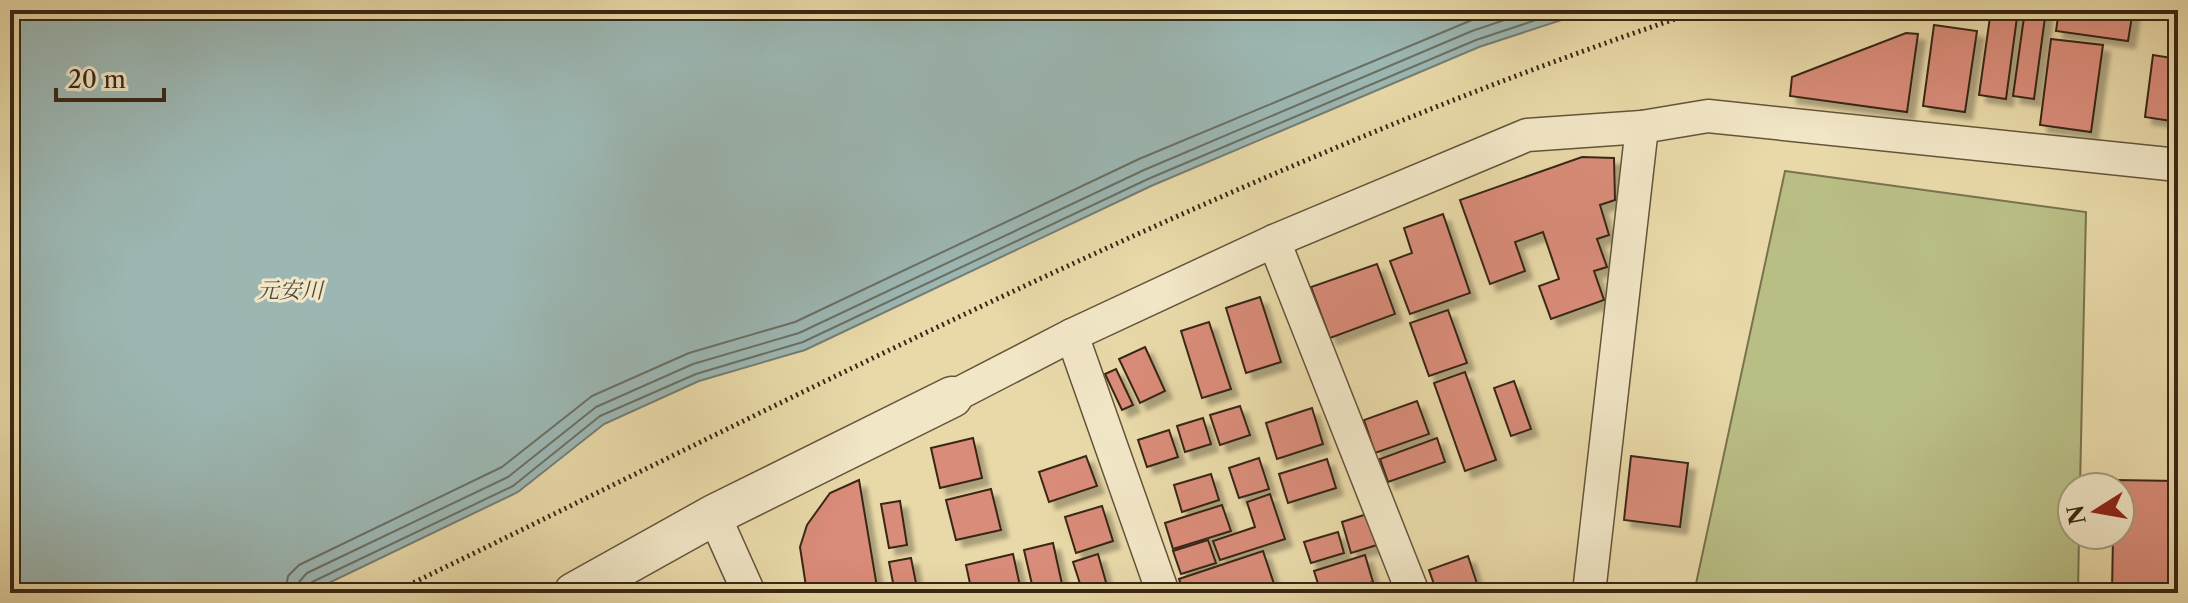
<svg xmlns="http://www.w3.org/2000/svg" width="2188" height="603" font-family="'Libre Caslon Text','Noto Serif JP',serif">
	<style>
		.green { fill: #b9be85; stroke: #78724d; stroke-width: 2 }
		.water { fill: #9cb7b3; stroke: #747d74; stroke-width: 2 }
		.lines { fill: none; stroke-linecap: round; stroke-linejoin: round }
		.shore { stroke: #6a6f64; stroke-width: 2 }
		.building { fill: #d98c79; stroke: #382715; stroke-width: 2; filter: url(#shadow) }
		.minor-casing { stroke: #64543a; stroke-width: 35 }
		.tertiary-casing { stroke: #64543a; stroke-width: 43 }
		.path { stroke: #382715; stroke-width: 5; stroke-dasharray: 2 4; stroke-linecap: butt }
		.minor { stroke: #f1e6c6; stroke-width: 32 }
		.tertiary { stroke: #f1e6c6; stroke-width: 40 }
		.labels { text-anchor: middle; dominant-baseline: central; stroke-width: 6; stroke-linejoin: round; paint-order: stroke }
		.water-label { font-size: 22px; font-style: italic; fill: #514b3c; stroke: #f1e6c6 }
	</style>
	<defs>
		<filter id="shadow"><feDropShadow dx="7" dy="7" stdDeviation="2" flood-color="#0004"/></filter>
	</defs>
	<rect width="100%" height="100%" fill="#e9d9a8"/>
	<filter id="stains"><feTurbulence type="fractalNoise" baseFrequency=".0025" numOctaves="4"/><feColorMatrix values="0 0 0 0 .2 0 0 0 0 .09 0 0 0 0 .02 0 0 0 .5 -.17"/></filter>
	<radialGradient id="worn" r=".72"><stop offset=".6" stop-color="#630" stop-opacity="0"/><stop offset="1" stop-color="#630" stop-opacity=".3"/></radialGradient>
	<path class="green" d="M1785 171 2086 212 2080 487H2072V535H2079L2078 593H1694Z"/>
	<path class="water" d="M32 10H1592L1479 47 1151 186 805 350 699 381 604 424 518 492 308 593H10V21Z"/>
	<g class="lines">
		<g class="shore">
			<path d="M285 593 288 576 299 565 502 467 592 396 689 353 795 322 1139 159 1496 10"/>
			<path d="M297 593 299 582 307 573 508 477 596 407 693 364 799 333 1144 170 1472 31 1534 10"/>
			<path d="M307 593 312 582 513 486 600 416 696 374 803 342 1148 179 1476 40 1566 10"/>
		</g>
	</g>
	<g class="building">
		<path d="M1991 10H2018L2006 99 1979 95Z"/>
		<path d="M2025 10H2046L2034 99 2013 96Z"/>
		<path d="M2059 10H2133L2128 41 2056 31Z"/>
		<path d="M1934 25 1977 31 1965 112 1923 106Z"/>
		<path d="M1906 33 1918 34 1907 112 1790 96 1792 77Z"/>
		<path d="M2051 39 2103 45 2091 132 2040 125Z"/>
		<path d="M2153 55 2178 59V122L2145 117Z"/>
		<path d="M1582 157 1614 158 1615 200 1600 205 1609 235 1597 239 1607 267 1594 271 1604 300 1551 319 1539 286 1559 279 1543 232 1515 242 1525 271 1490 284 1460 200Z"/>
		<path d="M1443 214 1470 293 1410 314 1390 261 1412 253 1404 228Z"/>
		<path d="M1377 264 1395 314 1330 338 1311 287Z"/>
		<path d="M1260 297 1281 362 1246 373 1226 308Z"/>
		<path d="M1448 310 1467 363 1429 376 1410 323Z"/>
		<path d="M1209 322 1231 389 1202 398 1181 331Z"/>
		<path d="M1145 347 1165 391 1140 403 1119 359Z"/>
		<path d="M1116 369 1133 405 1122 410 1105 374Z"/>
		<path d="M1465 372 1496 460 1465 471 1434 383Z"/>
		<path d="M1514 381 1531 429 1511 436 1494 388Z"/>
		<path d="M1417 401 1429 434 1375 453 1364 420Z"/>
		<path d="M1240 406 1250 435 1220 445 1210 415Z"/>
		<path d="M1312 408 1323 444 1277 459 1266 423Z"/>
		<path d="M1203 418 1211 444 1185 452 1177 426Z"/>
		<path d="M1169 430 1178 457 1147 467 1138 440Z"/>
		<path d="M973 438 982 478 940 488 931 448Z"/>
		<path d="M1437 438 1445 462 1388 482 1380 459Z"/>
		<path d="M1086 456 1097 486 1049 502 1039 472Z"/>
		<path d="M1631 456 1688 463 1680 527 1624 520Z"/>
		<path d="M1259 458 1269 489 1239 498 1229 468Z"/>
		<path d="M1327 459 1336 488 1288 503 1279 474Z"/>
		<path d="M1211 474 1219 500 1182 512 1174 485Z"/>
		<path d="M859 480 878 593H807L800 547 807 525 830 493Z"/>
		<path d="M2114 480 2178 481V593H2112L2113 535H2120V487H2114Z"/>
		<path d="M991 489 1001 530 956 540 946 500Z"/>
		<path d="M1270 494 1285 539 1220 560 1213 541 1255 527 1247 502Z"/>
		<path d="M900 501 907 545 889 548 881 504Z"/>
		<path d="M1222 505 1231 531 1173 549 1165 523Z"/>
		<path d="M1102 506 1113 541 1076 553 1065 517Z"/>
		<path d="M1367 514 1377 545 1351 553 1342 522Z"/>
		<path d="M1338 532 1344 553 1311 563 1304 542Z"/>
		<path d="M1208 540 1216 563 1181 574 1173 551Z"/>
		<path d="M1053 543 1064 593H1034L1024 550Z"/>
		<path d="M1263 551 1277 593H1184L1179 579Z"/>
		<path d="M1013 554 1020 586 972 593 966 565Z"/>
		<path d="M1098 554 1109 593H1083L1073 562Z"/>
		<path d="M1365 555 1373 582 1338 593H1321L1314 571Z"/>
		<path d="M1468 556 1480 593H1437L1429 570Z"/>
		<path d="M911 558 918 593H895L889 562Z"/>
		<path d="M1390 584 1393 593H1363Z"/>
	</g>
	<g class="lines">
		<g class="minor-casing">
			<g id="minor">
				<path d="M1274 241 1413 593"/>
				<path d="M1072 335 1163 593"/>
				<path d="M952 397 1072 335 1274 241 1527 135 1642 127 1708 116 2178 165"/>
				<path d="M714 515 749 593"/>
				<path d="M1589 593 1642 127"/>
			</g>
		</g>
		<g class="tertiary-casing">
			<path id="tertiary" d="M574 593 714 515 952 397"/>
		</g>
		<path class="path" d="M392 593C822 385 1248 160 1702 10"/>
		<use href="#minor" class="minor"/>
		<use href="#tertiary" class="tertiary"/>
	</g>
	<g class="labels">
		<g class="water-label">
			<text x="290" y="290">元安川</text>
		</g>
	</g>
	<rect width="2188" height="603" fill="none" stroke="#e9d9a8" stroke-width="40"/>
	<rect x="12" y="12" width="2164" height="579" fill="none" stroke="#382715" stroke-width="4"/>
	<rect x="20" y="20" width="2148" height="563" fill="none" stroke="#382715" stroke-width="2"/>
	<g transform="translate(2096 511) rotate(259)"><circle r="38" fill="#f1e6c6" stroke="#a79a7f" stroke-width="2"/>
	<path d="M0-6L14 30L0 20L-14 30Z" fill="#8f2418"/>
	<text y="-12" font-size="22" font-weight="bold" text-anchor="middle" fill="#382715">N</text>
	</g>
	<path d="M56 88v12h108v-12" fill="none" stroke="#382715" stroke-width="4"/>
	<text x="68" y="88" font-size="24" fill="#382715" stroke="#f1e6c6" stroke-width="6" paint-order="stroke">20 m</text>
	<rect width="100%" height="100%" filter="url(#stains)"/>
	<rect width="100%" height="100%" fill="url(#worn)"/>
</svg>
